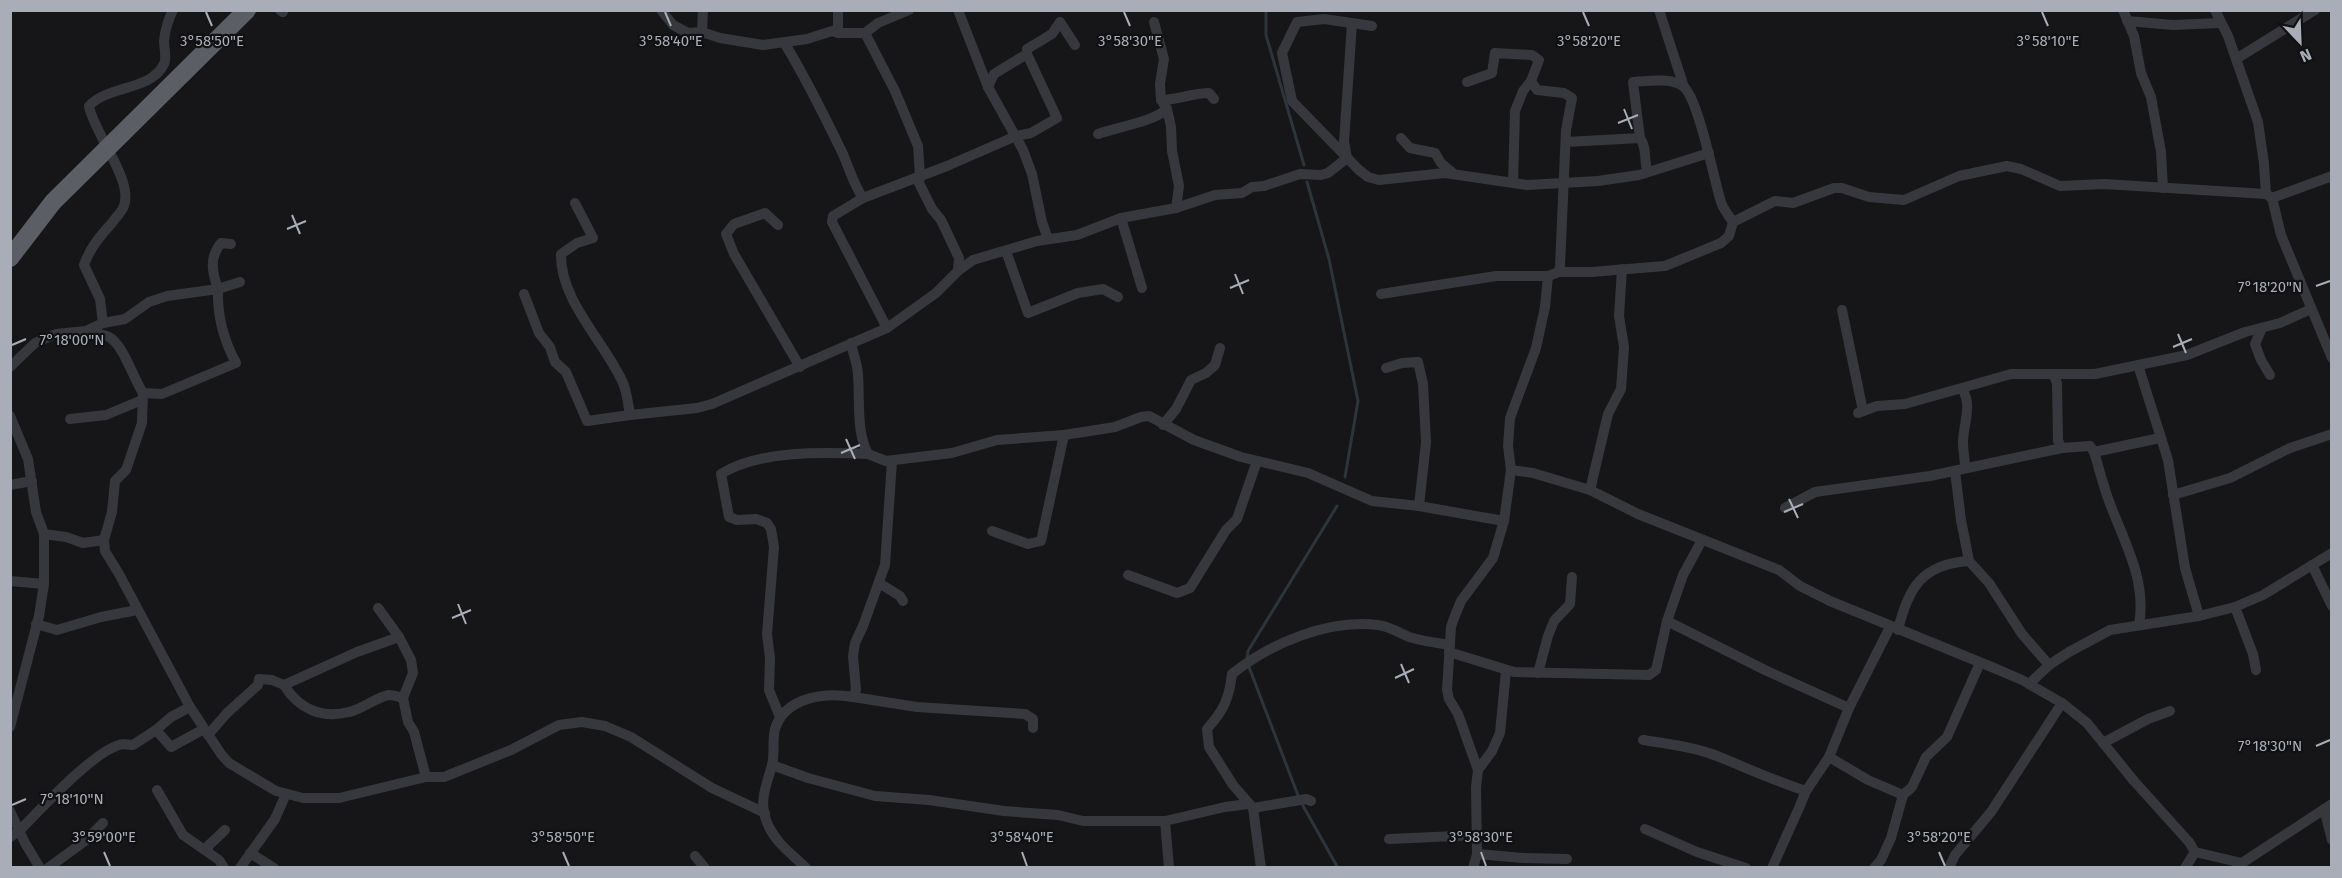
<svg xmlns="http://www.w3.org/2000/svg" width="2342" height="878" font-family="'Fira Sans',sans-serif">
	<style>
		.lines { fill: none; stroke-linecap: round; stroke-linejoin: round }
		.stream { stroke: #2c353c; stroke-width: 3 }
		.minor { stroke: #37383d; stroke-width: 10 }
		.trunk { stroke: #5b5e65; stroke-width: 18 }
		.ticks { fill: none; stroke: #a8adb8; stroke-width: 2 }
		.ticks-label { font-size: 15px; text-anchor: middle; fill: #a8adb8; stroke: #111113; stroke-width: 4.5; stroke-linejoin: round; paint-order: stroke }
	</style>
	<rect width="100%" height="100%" fill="#161618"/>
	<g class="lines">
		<g class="stream">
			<path d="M1266 10V35L1304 165"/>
			<path d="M1307 182 1329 259 1358 401 1345 477"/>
			<path d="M1247 660 1248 651 1337 506"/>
			<path d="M1249 667 1299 798"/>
			<path d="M1302 804 1338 868"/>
		</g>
		<g class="minor">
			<path d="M280 10 283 12"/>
			<path d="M661 10 673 25 688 33 702 32 720 38 763 45 807 39 832 31 838 33V10"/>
			<path d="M958 10 988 87 1023 150 1032 174 1042 222 1048 239"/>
			<path d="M1659 10 1684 87"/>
			<path d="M2123 10 2134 36 2141 73 2151 97 2161 152 2163 188"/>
			<path d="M2215 10 2228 36 2258 122 2264 164 2266 194 2272 198 2281 235 2332 358"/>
			<path d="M2127 21 2173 25 2220 23"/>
			<path d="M1154 22 1164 59 1160 84 1161 100 1167 109 1171 127 1172 151 1179 186 1176 208"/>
			<path d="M1372 26 1324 19 1297 22 1282 53 1292 101 1359 170 1368 177 1379 180 1445 173 1527 185 1598 181 1639 175 1709 153"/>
			<path d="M702 32 703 10"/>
			<path d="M838 33H865L895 91 918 146 920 176 919 183 932 209 941 220 959 258 958 271"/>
			<path d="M865 33 878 23 909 10"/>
			<path d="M785 44C806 78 824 115 842 152 849 167 853 184 863 198"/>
			<path d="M1027 54V49L1052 34 1060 22 1075 45"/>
			<path d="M2236 59 2315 10"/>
			<path d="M1467 82 1492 73 1495 53 1532 55 1539 60 1531 81 1523 91 1515 111 1513 183"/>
			<path d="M1161 100C1178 100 1192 93 1209 93L1214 99"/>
			<path d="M1098 134C1117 127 1153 122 1167 109"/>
			<path d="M1401 138 1410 148 1435 153 1441 163 1454 174"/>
			<path d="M1640 138C1648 149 1643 161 1648 172"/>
			<path d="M1566 142 1640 138 1633 82C1647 81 1673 77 1684 87 1699 101 1714 180 1721 202 1723 209 1729 216 1733 222"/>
			<path d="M1347 158 1344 142 1352 23"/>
			<path d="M2272 198 2332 176"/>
			<path d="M575 203 593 238 577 243 561 254C560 301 605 342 623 383 627 392 628 404 630 415L697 408 712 404 887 328 936 293 958 271 973 260 1037 241 1077 235 1121 218 1176 208 1215 195 1242 193 1252 187 1264 186 1300 174 1321 175 1328 173 1347 158"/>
			<path d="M1121 218 1142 288"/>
			<path d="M778 225 765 213 734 224 726 234 734 254 800 367"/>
			<path d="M231 244 221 243C209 258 212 272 218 289L240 282"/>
			<path d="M1006 251 1028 313 1078 293 1103 289 1118 297"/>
			<path d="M1559 272H1591L1665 266 1721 243 1729 236 1733 222 1775 201 1793 203 1834 188H1842L1869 197 1904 200 1959 176 2007 166 2021 169 2060 186 2104 184 2266 194"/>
			<path d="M524 294 539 333 550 347 555 362 566 372 587 421 630 415"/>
			<path d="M1381 294 1496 276H1548"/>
			<path d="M1842 310 1863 411"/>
			<path d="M887 328 832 222 833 216 863 198 947 166 1016 136 1031 133 1057 118 1027 54 994 74 988 87"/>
			<path d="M2262 328 2255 344 2261 360 2270 375"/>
			<path d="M86 331C94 333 103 334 109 337 123 344 134 380 143 393L162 394 236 363C223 339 217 316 218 289L167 296 149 302 125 319 103 323"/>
			<path d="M851 343C853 354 858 365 858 375 860 400 856 432 868 454L886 461 952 453 997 440 1064 435 1115 427 1141 417 1149 416 1194 440 1241 457 1308 473 1372 501 1419 506 1504 521"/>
			<path d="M2138 365 2168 460 2185 568 2199 616"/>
			<path d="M10 367 35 343 56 334 86 331 103 323 100 299 84 265C90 248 100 236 112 223 115 218 121 213 123 208 136 183 93 132 89 106 108 85 151 91 164 64 167 58 164 48 164 41 165 31 168 20 173 10"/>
			<path d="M1386 368 1402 363 1418 362 1423 384 1426 442 1419 506"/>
			<path d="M2053 374 2057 383 2058 441 2062 448"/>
			<path d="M1962 389C1973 405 1963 425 1963 442 1963 451 1965 459 1965 468"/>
			<path d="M1858 413 1877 406 1905 404 2011 374H2095L2187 355 2245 332 2280 323 2311 309"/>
			<path d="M10 416 28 459 36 512 44 534V584L39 616 10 727"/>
			<path d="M70 419 106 415 142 400"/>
			<path d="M1163 425 1176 409 1191 380 1206 373 1215 365 1220 348"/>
			<path d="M2094 452 2160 438"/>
			<path d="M1511 470 1533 473 1590 490 1638 514 1779 570 1800 586 1830 601 1994 668 2022 680 2062 703 2087 723 2134 781 2189 842 2195 852 2242 863 2332 804"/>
			<path d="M1955 471 1961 520 1969 561 1989 583 2022 634 2049 665"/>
			<path d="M10 485 32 481"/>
			<path d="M1590 490 1608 414 1621 389 1624 347 1619 316 1622 269"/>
			<path d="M2173 495 2230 478 2290 448 2332 434"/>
			<path d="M1785 508 1815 492 1930 476 2062 448 2090 446 2094 452C2099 468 2103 485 2109 501 2124 542 2147 580 2139 625"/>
			<path d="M992 531 1028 544 1041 541 1064 435"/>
			<path d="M44 534 66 537 83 543 104 540 105 551 119 574 190 707 221 754 229 763 276 791 303 798H339L426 777H444L511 750 559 725 582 722 605 726 631 737 712 788 765 813"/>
			<path d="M104 540 112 512 115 481 126 470 142 423 143 393"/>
			<path d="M1702 540 1683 575 1667 621 1767 671 1849 708"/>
			<path d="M2312 565 2332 606"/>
			<path d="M1128 575 1177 593 1190 588 1226 530 1237 519 1257 461"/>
			<path d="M10 581 44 584"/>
			<path d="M879 583 900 596 903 601"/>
			<path d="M2235 607 2253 654 2256 670"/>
			<path d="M378 608 399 637 411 660 413 673 403 698 408 722 414 732 426 777"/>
			<path d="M36 624 57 630 101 617 137 610"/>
			<path d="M1898 630C1908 588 1922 564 1969 561"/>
			<path d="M1449 652 1514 672 1649 675 1656 670 1667 621"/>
			<path d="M1538 673 1548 636 1554 621 1570 604 1572 577"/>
			<path d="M2029 684 2049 665 2069 652 2110 630 2199 616 2235 607 2263 595 2332 553"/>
			<path d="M284 685C299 709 321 719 349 712 363 709 376 697 389 695 393 695 399 697 403 698"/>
			<path d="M853 697 917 707 1025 714 1033 719V728"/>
			<path d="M780 717 769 690 770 658 767 634 774 547 771 529 767 523 756 519 737 520 729 517 721 474C759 450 824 452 868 454"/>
			<path d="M156 730 171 717 190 707"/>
			<path d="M208 735 227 713 258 685 259 679 272 680 284 685 357 652 399 637"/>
			<path d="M1643 740C1668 744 1694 747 1717 756 1747 768 1775 781 1806 791"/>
			<path d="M2103 743 2148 719 2170 711"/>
			<path d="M1829 757 1868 780 1903 795"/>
			<path d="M772 765 808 778 875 796 929 800 1004 811 1058 815 1083 821H1165L1225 807 1248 804"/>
			<path d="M1478 770 1492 751 1500 733 1506 671"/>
			<path d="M157 790 183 835 219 860 224 868"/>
			<path d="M1311 801 1306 799 1253 808 1233 785 1209 747 1207 729C1224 710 1229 699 1232 674 1271 643 1328 619 1378 625 1389 626 1399 633 1409 637 1422 641 1436 643 1450 645"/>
			<path d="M1253 808 1261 868"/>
			<path d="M2324 809 2332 840"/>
			<path d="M10 811 25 843 40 868"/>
			<path d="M1165 821 1169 868"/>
			<path d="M1645 829 1697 852 1746 868"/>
			<path d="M10 837 19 831C41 809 92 753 119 745 123 743 128 745 133 745L156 730 171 747 204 729"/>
			<path d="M1389 839 1478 835"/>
			<path d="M208 852V846L225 830"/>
			<path d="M250 853 274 868"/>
			<path d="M1477 854 1523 858 1567 859"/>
			<path d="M695 856 705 868"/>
			<path d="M48 868 85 841 103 823"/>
			<path d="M240 868 275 819 286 794"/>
			<path d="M806 868C793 855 777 844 769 827 757 803 766 788 772 765 775 754 772 740 775 729 785 697 825 692 853 697L856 690 853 656 855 643 863 626 885 565 892 461"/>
			<path d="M1473 868 1477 854 1476 787 1478 770 1458 714 1449 699 1447 690 1451 627 1454 618 1461 601 1493 558 1504 521 1511 470 1508 446 1510 418 1536 348 1545 307 1548 276 1559 272 1560 266 1566 130 1572 98 1564 93 1537 90 1531 81"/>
			<path d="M1772 868 1799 808 1806 791 1829 757 1849 708 1890 627"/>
			<path d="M1874 868 1881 860 1891 838 1903 795 1912 787 1926 757 1947 737 1980 663"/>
			<path d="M1949 868 1955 855 1991 812 2062 703"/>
			<path d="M2185 868 2195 852"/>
		</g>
		<path class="trunk" d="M10 258 53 202 247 10"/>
	</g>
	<path class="ticks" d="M206 12 212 26M665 12 671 26M1124 12 1130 26M1583 12 1589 26M2042 12 2048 26M1624 109 1632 129M1618 123 1638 115M292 215 300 234M287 229 306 221M1235 274 1243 294M2316 286 2330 281M1230 288 1249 280M2178 334 2186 353M12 345 26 339M2173 347 2192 339M846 439 855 459M841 453 860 445M1789 499 1798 518M1784 512 1803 504M458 604 466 624M452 618 471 610M1401 664 1409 683M1395 678 1414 669M2316 746 2330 740M12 805 26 799M104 852 110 866M563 852 569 866M1022 852 1027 866M1481 852 1486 866M1939 852 1945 866"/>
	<g class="ticks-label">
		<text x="212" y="46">3°58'50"E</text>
		<text x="671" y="46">3°58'40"E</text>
		<text x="1130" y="46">3°58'30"E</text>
		<text x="1589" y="46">3°58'20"E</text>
		<text x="2048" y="46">3°58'10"E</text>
		<text x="2270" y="292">7°18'20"N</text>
		<text x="72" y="345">7°18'00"N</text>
		<text x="2270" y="751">7°18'30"N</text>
		<text x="72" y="804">7°18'10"N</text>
		<text x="104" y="842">3°59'00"E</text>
		<text x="563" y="842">3°58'50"E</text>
		<text x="1022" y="842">3°58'40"E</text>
		<text x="1481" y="842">3°58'30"E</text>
		<text x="1939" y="842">3°58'20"E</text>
	</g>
	<rect width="2342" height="878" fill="none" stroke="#a8adb8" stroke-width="24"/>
	<g transform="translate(2300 42) rotate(157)" stroke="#111113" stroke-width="4.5" paint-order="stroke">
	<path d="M0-4.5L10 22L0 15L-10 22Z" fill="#a8adb8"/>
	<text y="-9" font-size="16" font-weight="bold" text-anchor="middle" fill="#a8adb8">N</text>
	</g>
</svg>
